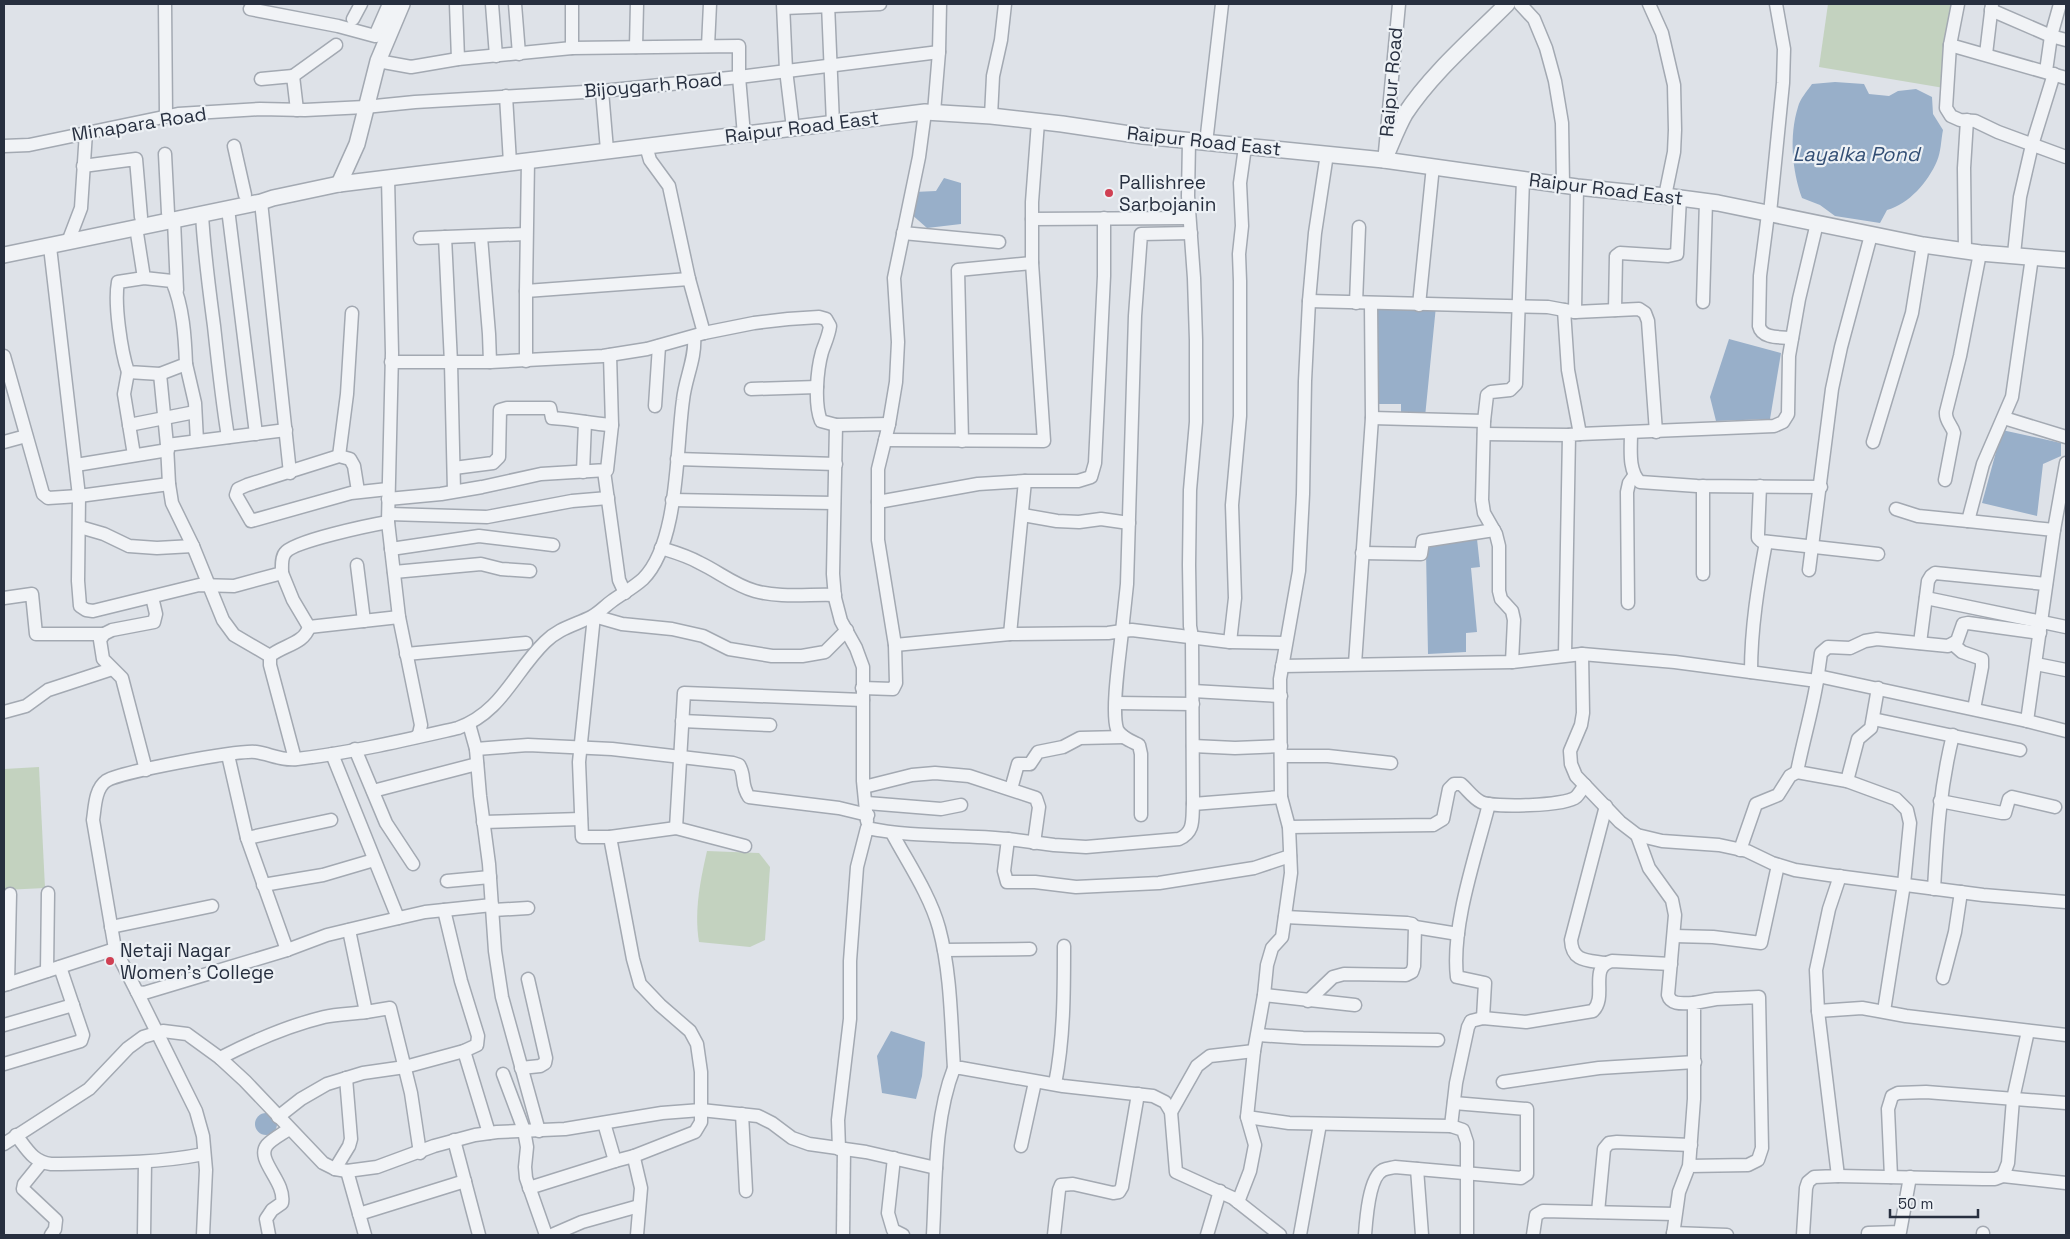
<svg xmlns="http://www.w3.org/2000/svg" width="2070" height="1239" font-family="'Space Grotesk',sans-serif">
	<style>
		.green { fill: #c3d2bf }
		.water { fill: #98afc9 }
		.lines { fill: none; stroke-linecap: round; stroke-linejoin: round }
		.minor-casing { stroke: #a3a9b2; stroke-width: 15 }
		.tertiary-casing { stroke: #a3a9b2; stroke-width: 18 }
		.minor { stroke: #f1f3f6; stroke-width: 12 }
		.tertiary { stroke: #f1f3f6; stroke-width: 15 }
		.poi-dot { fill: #d04053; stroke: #edf1f5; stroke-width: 2 }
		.labels { text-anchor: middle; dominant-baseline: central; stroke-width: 4.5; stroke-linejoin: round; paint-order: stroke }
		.street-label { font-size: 19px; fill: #272f3f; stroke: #edf1f5 }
		.poi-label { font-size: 19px; fill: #272f3f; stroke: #edf1f5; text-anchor: start }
		.water-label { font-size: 20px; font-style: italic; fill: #314d73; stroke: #edf1f5 }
	</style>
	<rect width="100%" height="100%" fill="#dee2e8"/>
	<g class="green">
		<path d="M1828 4H1958L1944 88 1819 67Z"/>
		<path d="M39 767 45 888 4 890V769Z"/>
		<path d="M707 851 759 853 770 867 765 940 750 947 699 942C694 911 700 882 707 851Z"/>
	</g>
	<g class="water">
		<path d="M1835 82 1864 84 1869 94 1889 96 1898 91 1916 89 1932 97 1933 114 1943 130C1941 140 1941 152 1937 161 1928 182 1909 204 1887 210L1880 223 1835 216 1820 205 1802 198C1792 170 1789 136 1798 107 1800 99 1807 91 1812 84Z"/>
		<path d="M944 178 961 183V224L927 228 910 213 914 192 936 191Z"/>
		<path d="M1377 305 1436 306 1425 417 1401 416V404H1375Z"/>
		<path d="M1729 339 1781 353 1770 419 1716 421 1710 397Z"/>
		<path d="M2002 430 2061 443V456L2043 464 2037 516 1982 503Z"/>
		<path d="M1477 539 1480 567 1471 568 1477 632 1466 633V652L1428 654 1426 552 1430 547Z"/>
		<path d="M891 1031 925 1042 922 1076 916 1099 882 1093 877 1056Z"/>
		<circle cx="266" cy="1124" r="11"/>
	</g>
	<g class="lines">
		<g class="minor-casing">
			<g id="minor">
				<path d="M165 4 166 116"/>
				<path d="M456 4 458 59"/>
				<path d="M492 4 496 56"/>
				<path d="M515 4 519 54"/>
				<path d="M572 4V48"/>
				<path d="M783 4 786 70 793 128"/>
				<path d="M828 4 833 124"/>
				<path d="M1520 4 1534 19 1546 48 1555 81 1562 123 1563 185"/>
				<path d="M1649 4 1662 33 1674 85 1675 130 1674 152 1665 196"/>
				<path d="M1958 4 1950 45 1946 108 1951 116 1960 120 1975 121 1998 132 2066 157"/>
				<path d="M784 8 880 4"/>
				<path d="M250 9 338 26 375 36 389 4"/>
				<path d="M1991 10 2051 36 2066 40"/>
				<path d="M353 19 361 4"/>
				<path d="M1950 45 2066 78"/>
				<path d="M708 46 710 4"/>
				<path d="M636 47 637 4"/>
				<path d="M1986 54 1992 4"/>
				<path d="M378 61 411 67 458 59 572 48 739 46V77L744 135"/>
				<path d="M2046 71 2051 36 2060 4"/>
				<path d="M293 76 336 45"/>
				<path d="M261 79 293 76 297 110"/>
				<path d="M602 91 607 150"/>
				<path d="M506 96 510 163"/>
				<path d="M934 112 939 52 940 4"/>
				<path d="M991 116 993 76 1001 40 1005 4"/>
				<path d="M1189 141 1188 196 1194 278 1196 340V422L1190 490 1189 565 1190 626 1192 637 1193 804 1281 797"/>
				<path d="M1206 143 1222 4"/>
				<path d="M4 146 29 145 178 114 260 109 305 110 365 107 415 102 602 91 739 77 939 52"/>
				<path d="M234 146 245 195"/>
				<path d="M646 146 650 160 669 186 689 279 704 333"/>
				<path d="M1385 152 1399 4"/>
				<path d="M165 154 168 213"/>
				<path d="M528 160 526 291 689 279"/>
				<path d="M83 166 136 159 141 217"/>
				<path d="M388 178 392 353 388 522 399 617 421 725 419 734 416 737"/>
				<path d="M261 202 290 473"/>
				<path d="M228 209 256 434"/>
				<path d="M1770 213 1783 83 1784 49 1776 4"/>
				<path d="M202 214C204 252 209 288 214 326 218 363 222 400 228 437"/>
				<path d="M1768 214 1760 276 1759 326C1762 339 1781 337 1792 338"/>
				<path d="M1104 218V276L1095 463 1091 477 1078 481H1025L1010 634 1108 633 1122 631C1120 653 1111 710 1117 729 1120 737 1131 741 1139 745L1141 754V815"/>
				<path d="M1032 219 1189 218"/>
				<path d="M174 220 177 290"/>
				<path d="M136 227 144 278 172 281C183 306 185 337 186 364L160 374 128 372C121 351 114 303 118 282L144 278"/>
				<path d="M903 233 999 242"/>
				<path d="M1191 233 1141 234 1135 316 1127 584 1122 631 1132 630 1230 642 1285 643"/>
				<path d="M445 237 451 363 454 491"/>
				<path d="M481 237 489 334 490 362"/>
				<path d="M420 238 526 234"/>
				<path d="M68 242 81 208 86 132"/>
				<path d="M50 247 79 496 78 581 80 606 86 610 93 611 199 585 234 586 282 573C282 567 281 558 285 553 293 541 371 525 388 522"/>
				<path d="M1965 251 1964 168 1967 120"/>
				<path d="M2014 254 2020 197 2032 145 2054 74"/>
				<path d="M2032 257 2012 397 1983 464 1968 521 2054 530 2027 721 2066 731"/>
				<path d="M1309 301 1548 307 1564 310"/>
				<path d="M1703 302 1706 201"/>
				<path d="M1356 303 1359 227"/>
				<path d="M1419 305 1433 166"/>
				<path d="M1615 310 1616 256 1620 253 1668 256 1677 254 1680 198"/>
				<path d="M1575 312 1639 309 1645 313 1648 321 1656 432"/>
				<path d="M4 356 43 494 48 498 79 496 169 484"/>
				<path d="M526 361V291"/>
				<path d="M391 362H490L603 356 647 349 704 333 754 323 788 319 819 317 826 319 830 326C829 335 825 343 822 352 817 370 814 404 821 421L836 425 889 424 878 469V540L895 645 896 683 893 689 862 688"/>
				<path d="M186 364 195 403 197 441"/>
				<path d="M128 372 124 394 134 455"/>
				<path d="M160 374 167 445 169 484 172 503 193 546 223 620 234 635 270 656"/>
				<path d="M751 389 817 387"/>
				<path d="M655 406 659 346"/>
				<path d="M1372 418 1484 421"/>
				<path d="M2004 418 2066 437"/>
				<path d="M889 424 896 382 898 342 894 278 919 157 925 112"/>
				<path d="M129 425 195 412"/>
				<path d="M836 425 833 574 835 598 841 621 856 648 863 667V781L867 821"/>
				<path d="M1631 433C1631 449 1628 471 1640 482L1697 486 1821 487"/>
				<path d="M1484 434 1569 435"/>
				<path d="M1580 434 1774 426 1783 422 1788 414 1789 356 1799 299 1817 223"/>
				<path d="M885 440 1044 441 1032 263V202L1038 122"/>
				<path d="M962 441 958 270 1032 263"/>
				<path d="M4 442 26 436"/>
				<path d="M1873 442 1912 313 1923 245"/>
				<path d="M167 445 286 430"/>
				<path d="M339 456 347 394 352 313"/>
				<path d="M677 459 836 464"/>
				<path d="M76 465 168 450"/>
				<path d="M454 468 493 463 499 457 500 410 507 408H550L552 418C573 419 591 424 612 425"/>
				<path d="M604 471 619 580 625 593"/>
				<path d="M583 472 585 422"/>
				<path d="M1945 480 1954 433C1952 425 1945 421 1946 412L1960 356 1980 253"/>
				<path d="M1760 486 1758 534V538L1761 541 1878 554"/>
				<path d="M358 491 354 466 350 459 339 456 247 485 238 489 236 495 251 521 351 493 388 489"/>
				<path d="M388 499 441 494 482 487 541 474 607 470 612 425 610 355"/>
				<path d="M672 500 834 503"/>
				<path d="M878 502 978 484 1025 481"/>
				<path d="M1896 509 1918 516 1968 521"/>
				<path d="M389 514 487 517 572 501 608 498"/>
				<path d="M1023 515 1057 521 1079 522 1101 519 1129 523"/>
				<path d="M80 527 104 534 129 546 157 548 193 546"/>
				<path d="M2054 530 2066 463"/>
				<path d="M661 548C674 552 688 556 700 563 719 572 734 585 755 591 780 598 809 594 835 595"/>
				<path d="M391 549 479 536 553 545"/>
				<path d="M1362 553 1421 554 1423 541 1494 530"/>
				<path d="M357 565 364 621"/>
				<path d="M1809 570 1832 389 1841 347 1871 235"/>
				<path d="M394 572 481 564 501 569 530 571"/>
				<path d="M282 573 293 600 309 627 399 617"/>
				<path d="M1703 574V486"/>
				<path d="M4 598 32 594 36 634H104"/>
				<path d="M1926 598 2066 627"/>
				<path d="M1628 603 1627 492 1629 483 1634 476"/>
				<path d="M1230 642 1235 598 1232 505 1240 416V281L1239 254 1242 226 1240 183 1245 147"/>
				<path d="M1920 643 1928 581 1931 576 1935 573 2046 584"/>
				<path d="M895 645 1010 634"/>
				<path d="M1954 645 1962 652 1982 659V667L1974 709"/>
				<path d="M406 654 526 643"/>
				<path d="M1582 654 1583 713 1581 725 1570 751 1571 764 1576 776 1620 822 1637 835 1662 841 1719 845 1747 851 1772 863 1795 870 1829 875 1983 895 2066 902"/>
				<path d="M1565 655 1569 435 1580 434 1568 370 1564 310 1575 312 1577 187"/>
				<path d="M1512 662 1514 620 1512 611 1501 599 1499 591V546L1496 534 1484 513 1482 500 1484 421 1487 395 1491 392 1510 390 1516 384 1523 179"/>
				<path d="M1355 664 1372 418 1371 304"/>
				<path d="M2036 664 2066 670"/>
				<path d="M1282 666 1512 662 1582 654 1675 662 1817 681 1821 653 1828 647 1850 648 1865 641 1877 639 1948 646 1957 641 1963 624 1968 623 2040 633"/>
				<path d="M1751 672C1751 628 1758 585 1766 542"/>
				<path d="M1818 676 2027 721"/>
				<path d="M1817 681C1812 712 1803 741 1797 772L1847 781 1896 799 1907 810 1910 823 1904 884 1884 1011"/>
				<path d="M1193 691 1281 696"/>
				<path d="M1116 703 1193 704"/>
				<path d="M4 712 26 706 48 690 112 669"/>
				<path d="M1873 719 2020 750"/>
				<path d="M682 721 770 725"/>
				<path d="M469 724 476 749 480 796 489 864 495 951 502 997 539 1131"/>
				<path d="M1193 746 1235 748 1281 746"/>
				<path d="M355 749 386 823 413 864"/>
				<path d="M476 749 528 745 612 749 733 763 739 765C746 776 740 784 749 797L839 808 868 815"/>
				<path d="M332 754 398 918"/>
				<path d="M228 755 247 838 287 950"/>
				<path d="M1281 756H1328L1391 763"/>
				<path d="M295 759 270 665V656C283 645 304 644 309 627"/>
				<path d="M146 770 122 678 103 659 100 640 104 634 112 630 154 622 156 614 152 597"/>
				<path d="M1847 781 1858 739 1871 728 1878 688"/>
				<path d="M864 787 912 775 935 773 969 776 1036 798 1039 807 1034 843"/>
				<path d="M1011 789 1018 764H1030L1038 752 1063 747 1080 738 1124 737"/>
				<path d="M373 791 477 764"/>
				<path d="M1940 801 2002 813H2005L2009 799 2012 797 2055 807"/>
				<path d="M867 803 941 809 961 805"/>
				<path d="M483 822 581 819"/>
				<path d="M1289 827 1433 825 1443 819 1449 789 1454 784H1461C1467 789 1473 798 1481 802 1493 808 1566 806 1576 797 1579 794 1582 789 1585 785"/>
				<path d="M676 828 684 693 863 700"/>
				<path d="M892 833C908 863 930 895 939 928 951 973 951 1022 954 1068"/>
				<path d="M1637 835 1649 868 1672 900 1675 915 1668 995C1671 1006 1685 1003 1694 1003"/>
				<path d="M610 837 676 828 745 846"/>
				<path d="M247 838 331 820"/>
				<path d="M1008 839 1054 845 1086 847 1179 839C1195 832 1192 819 1193 804"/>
				<path d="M1740 850 1756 804 1778 795 1790 776 1797 772"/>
				<path d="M447 881 490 877"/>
				<path d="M263 885 323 875 374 860"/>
				<path d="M1934 889C1937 835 1940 787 1953 735"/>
				<path d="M492 905 425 912 377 923 327 935 287 950 144 993 137 992 115 949 93 820C95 807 95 789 106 781 119 772 238 750 256 752 270 754 282 761 297 759 350 753 405 740 458 728 502 712 514 672 545 642 559 628 575 625 591 617 599 613 605 606 612 601 623 593 633 588 643 579 679 543 676 449 683 400 685 379 696 358 694 337"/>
				<path d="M493 910 528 908"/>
				<path d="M1285 917 1407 923 1412 924 1415 927 1414 966 1412 972 1406 975 1344 974 1333 977 1308 1001"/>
				<path d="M111 927 212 906"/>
				<path d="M1415 927 1458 934"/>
				<path d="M349 930 366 1012 390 1008 411 1093 420 1153"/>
				<path d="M1674 936 1713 937 1761 943 1778 865"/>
				<path d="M944 950 1030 949"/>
				<path d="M1605 963C1587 960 1572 962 1571 940L1606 806"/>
				<path d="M47 971 48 893"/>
				<path d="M1943 978 1955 932 1961 892"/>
				<path d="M8 984 10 894"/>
				<path d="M4 985 115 949"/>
				<path d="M137 992 196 1111 203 1136 206 1170 203 1235"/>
				<path d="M1264 995 1355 1005"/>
				<path d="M1818 1011 1862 1008 1906 1016 2066 1035"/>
				<path d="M1483 1018 1485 983 1457 977C1451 926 1476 855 1489 804"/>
				<path d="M4 1025 73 1005"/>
				<path d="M1258 1035 1303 1038 1438 1040"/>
				<path d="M464 1051 489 1133"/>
				<path d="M220 1058C253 1041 287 1026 324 1017 338 1014 352 1014 366 1012"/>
				<path d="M4 1064 81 1041 83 1035 60 967"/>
				<path d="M521 1068 540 1066 545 1063 546 1058 528 979"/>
				<path d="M503 1074 524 1130 527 1147 525 1167 526 1178 546 1235"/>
				<path d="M1503 1082 1599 1068 1695 1062"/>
				<path d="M1055 1084C1064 1039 1064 992 1064 946"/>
				<path d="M1171 1112 1197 1066 1210 1056 1254 1051"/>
				<path d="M742 1114 746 1191"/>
				<path d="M278 1117 301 1099 327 1084 363 1073 405 1067 464 1051 477 1045 478 1036 461 981 444 910"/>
				<path d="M1247 1117 1289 1123 1451 1126 1463 1130 1467 1142V1235"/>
				<path d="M604 1123 615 1161 634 1156V1158L641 1188 637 1235"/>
				<path d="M1451 1126 1456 1083 1468 1027 1471 1021 1483 1018 1526 1022 1593 1011C1608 996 1588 967 1612 961L1671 964"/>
				<path d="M16 1135C27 1149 33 1162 51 1164 103 1163 153 1164 204 1154"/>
				<path d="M454 1140 479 1235"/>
				<path d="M4 1144 89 1089 128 1048 143 1037 163 1031 187 1034 220 1058 245 1081 323 1163 335 1169 347 1171 377 1167 434 1146 475 1135 497 1132 565 1129 662 1113 701 1110 758 1116 772 1123 792 1138 809 1144 866 1152 936 1168"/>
				<path d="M1021 1146 1035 1082"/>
				<path d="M839 1149 838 1120 850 1019V961L857 867 867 828C914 838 961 834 1008 839L1004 871 1007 882H1035L1076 887 1159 883 1254 868 1290 856"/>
				<path d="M634 1156 695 1132 701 1122V1072L697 1044 690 1031 660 1005 640 984 633 959 610 837H582L579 762 594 616 622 624 672 629 703 636 729 649 772 656H802L825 652 847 630"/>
				<path d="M894 1158 888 1213 893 1230 903 1235"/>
				<path d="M41 1163 24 1184 23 1189 56 1220 55 1229 51 1235"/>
				<path d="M335 1169 349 1146 351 1139 346 1078"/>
				<path d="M1417 1169 1422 1235"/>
				<path d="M347 1171 365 1235"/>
				<path d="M1838 1176 1983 1179H1995L2003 1176 2066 1183"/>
				<path d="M2003 1176 2008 1163 2013 1099 2028 1031"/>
				<path d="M1891 1177 1888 1109 1892 1096 1898 1093 1926 1092 2066 1103"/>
				<path d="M529 1188 615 1161"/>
				<path d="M1238 1202 1250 1171 1255 1145 1247 1117 1254 1051 1264 995 1267 965 1272 948 1282 937 1291 873 1289 827 1281 797 1280 679 1299 571 1303 494 1305 381 1309 301 1315 233 1327 154"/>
				<path d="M1598 1212 1604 1149 1609 1143 1617 1142 1691 1145"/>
				<path d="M359 1214 465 1181"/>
				<path d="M1673 1233 1727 1235"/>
				<path d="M144 1235 145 1162"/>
				<path d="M269 1235 266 1219 272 1210 282 1203C286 1181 255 1160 267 1145 272 1139 282 1134 289 1129"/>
				<path d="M552 1235 582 1222 639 1206"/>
				<path d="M843 1235 844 1149"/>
				<path d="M933 1235C936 1182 934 1119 954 1068H961L1063 1086 1153 1096 1165 1102 1171 1112 1176 1172 1233 1198 1280 1235"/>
				<path d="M1054 1235 1059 1190 1061 1185 1073 1184 1113 1193 1119 1192 1122 1187 1138 1094"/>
				<path d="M1207 1235 1220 1191"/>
				<path d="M1300 1235 1320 1124"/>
				<path d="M1365 1235C1366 1221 1369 1177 1383 1170 1387 1168 1392 1168 1395 1167L1521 1178 1527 1174V1109L1454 1103"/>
				<path d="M1533 1235 1536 1215 1543 1211 1675 1214"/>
				<path d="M1673 1235 1679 1192 1689 1166 1748 1165 1758 1160 1762 1148 1759 997 1716 999 1694 1003V1099L1689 1166"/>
				<path d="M1803 1235 1806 1188 1808 1182 1814 1177 1838 1176 1818 1011 1816 970 1829 909 1840 876"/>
				<path d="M1868 1235V1233L1900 1232 1910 1177"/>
				<path d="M1983 1235V1233"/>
			</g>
		</g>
		<g class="tertiary-casing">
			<g id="tertiary">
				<path d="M1384 160C1391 145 1397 128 1405 114 1431 74 1473 38 1507 4"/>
				<path d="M339 184 357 144 378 61 402 4"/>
				<path d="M4 255 261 202 273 198 339 184 925 112 991 116 1062 124 1143 136 1384 160 1577 187 1665 196 1718 203 1923 245 1980 253 2066 260"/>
			</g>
		</g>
		<use href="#minor" class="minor"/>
		<use href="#tertiary" class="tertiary"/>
	</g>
	<g class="poi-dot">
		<circle cx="1109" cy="193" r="5"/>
		<circle cx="110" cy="961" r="5"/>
	</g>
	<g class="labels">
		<g class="street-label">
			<text transform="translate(1391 82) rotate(-85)">Raipur Road</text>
			<text transform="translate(653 85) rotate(-5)">Bijoygarh Road</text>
			<text transform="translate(139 124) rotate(-9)">Minapara Road</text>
			<text transform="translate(802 127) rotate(-7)">Raipur Road East</text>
			<text transform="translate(1204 141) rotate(6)">Raipur Road East</text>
			<text transform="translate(1606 189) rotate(7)">Raipur Road East</text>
		</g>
		<g class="poi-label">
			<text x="1119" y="182">Pallishree<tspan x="1119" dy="22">Sarbojanin</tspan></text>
			<text x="120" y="950">Netaji Nagar<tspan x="120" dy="22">Women’s College</tspan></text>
		</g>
		<g class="water-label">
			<text x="1856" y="154">Layalka Pond</text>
		</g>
	</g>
	<rect width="2070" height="1239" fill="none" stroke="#272f3f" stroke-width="10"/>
	<path d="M1890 1209v8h88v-8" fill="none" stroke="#272f3f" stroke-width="2.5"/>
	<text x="1898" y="1209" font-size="15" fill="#272f3f" stroke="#edf1f5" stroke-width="4" paint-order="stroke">50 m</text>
</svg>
